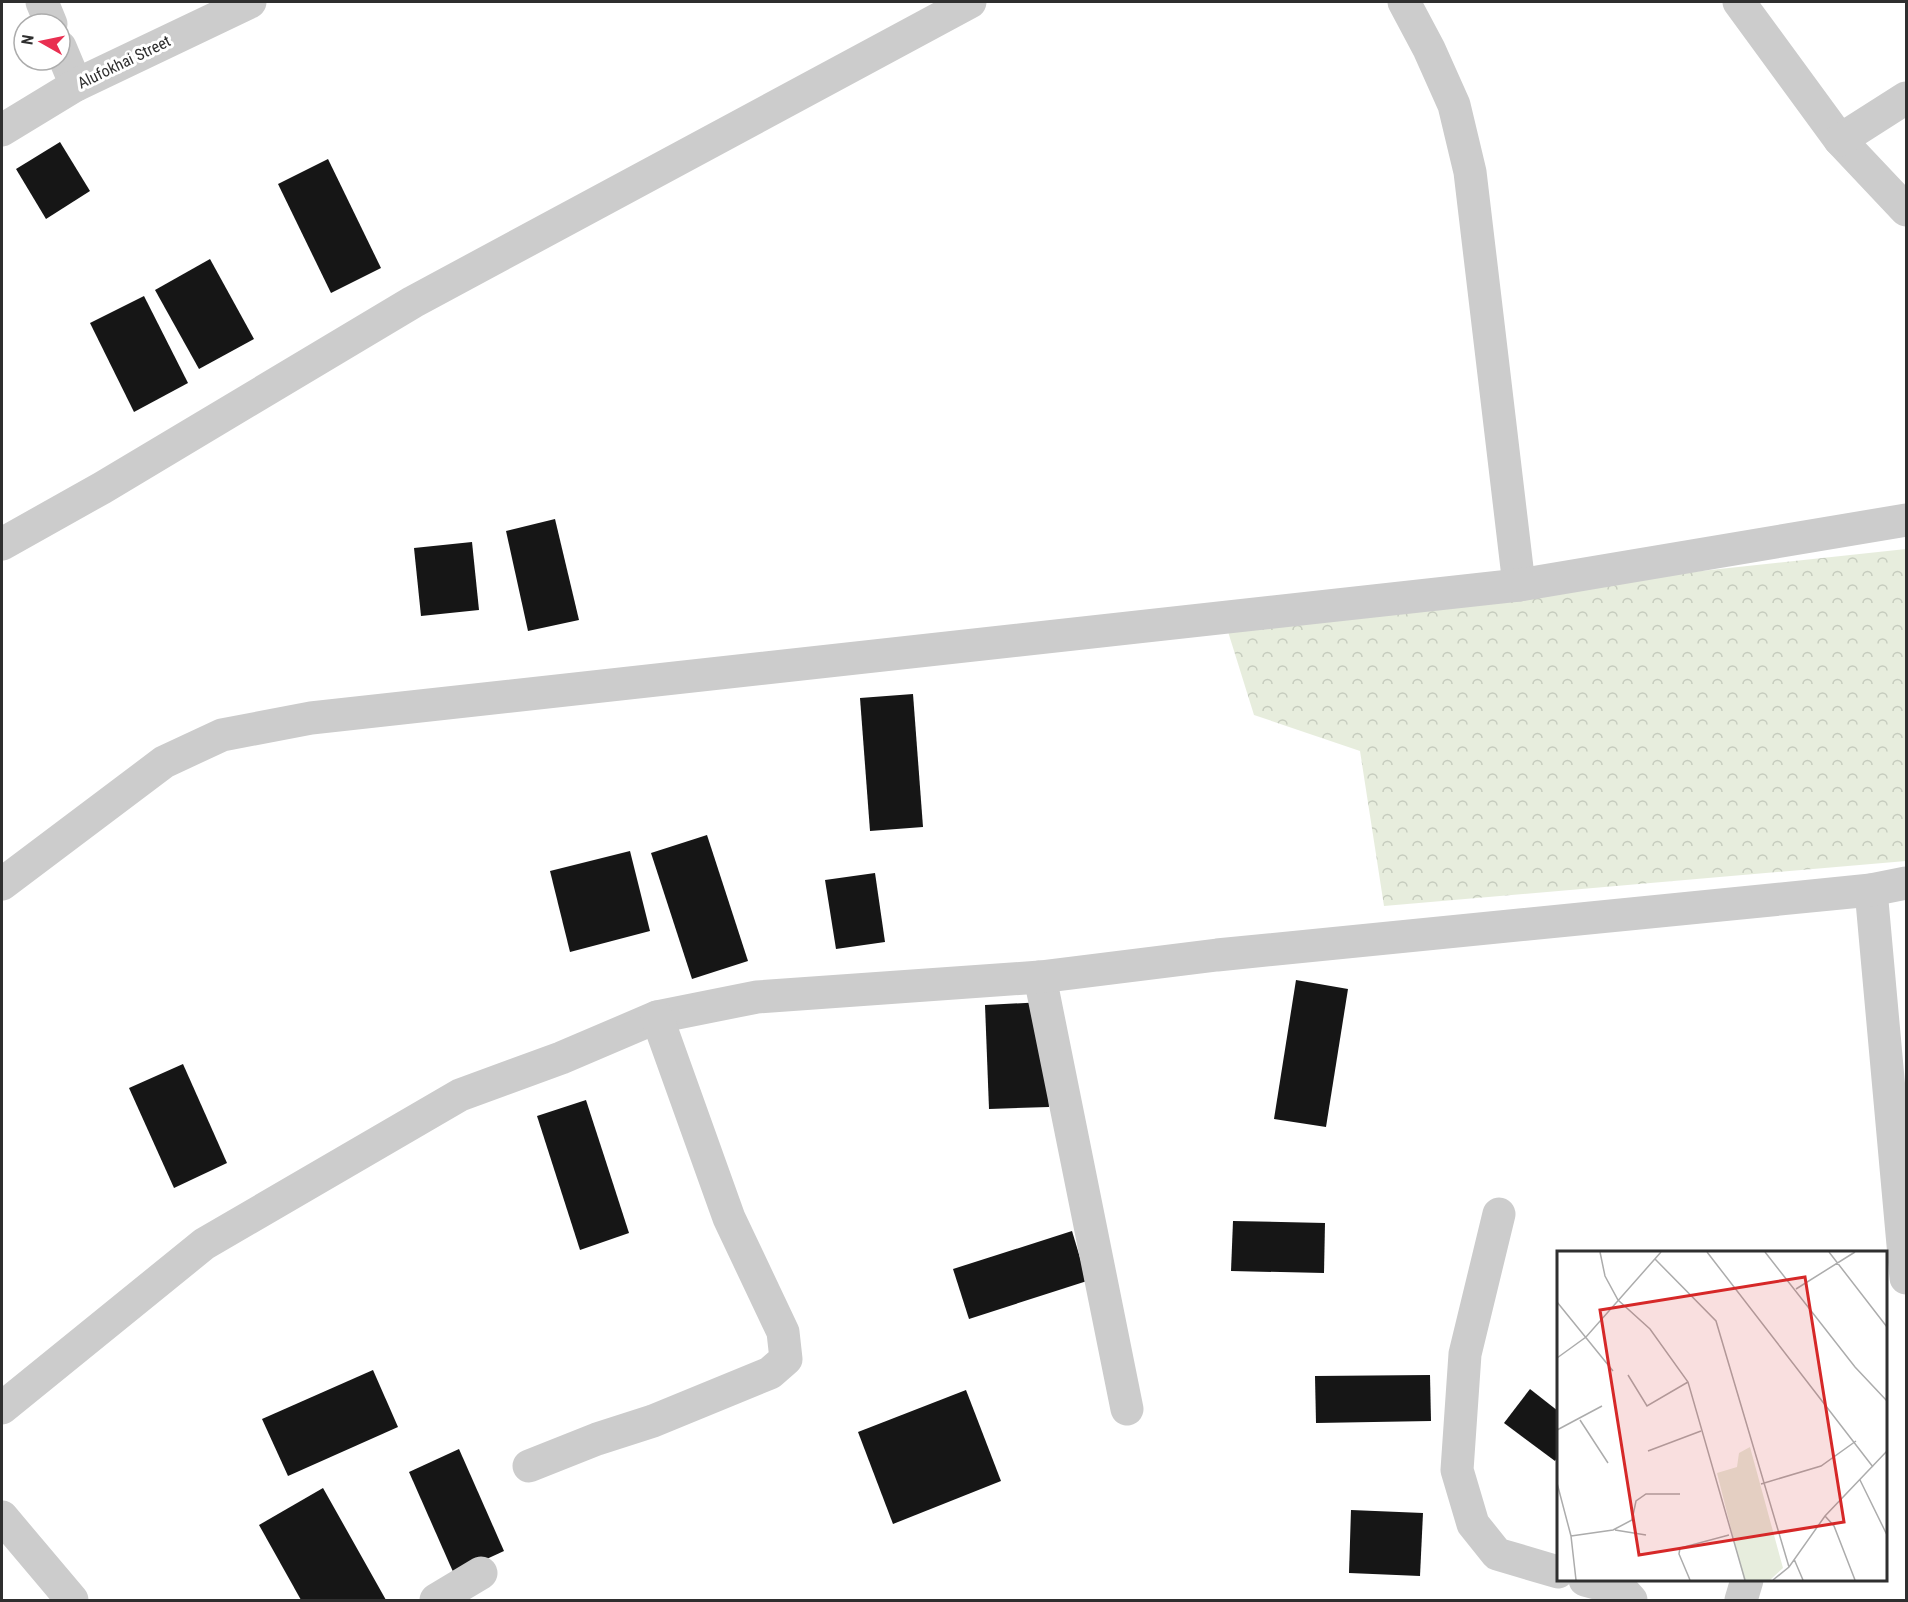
<svg xmlns="http://www.w3.org/2000/svg" width="1908" height="1602" font-family="'Roboto Condensed',sans-serif">
	<style>
		.forest { fill: url(#forest-crowns) }
		.building { fill: #161616 }
		.lines { fill: none; stroke-linecap: round; stroke-linejoin: round }
		.minor { stroke: #ccc; stroke-width: 33 }
		.labels { text-anchor: middle; dominant-baseline: central; stroke-width: 6; stroke-linejoin: round; paint-order: stroke }
		.street-label { font-size: 16px; fill: #2f2f2f; stroke: #fff }
		.inset-road { fill: none; stroke: #acacac; stroke-width: 1.5 }
		.view { fill: #d62828; fill-opacity: 0.15; stroke: #d62828; stroke-width: 3 }
		.inset-edge { fill: none; stroke: #2f2f2f; stroke-width: 3 }
	</style>
	<defs>
		<pattern id="forest-crowns" width="20" height="18" patternUnits="userSpaceOnUse" patternTransform="scale(1.5)"><rect width="20" height="18" fill="#e7eddd"/><path d="M2 6a3 3 0 1 1 6 0M12 15a3 3 0 1 1 6 0" fill="none" stroke="#c6ccbe"/></pattern>
	</defs>
	<rect width="100%" height="100%" fill="#fff"/>
	<path class="forest" d="M1906 549V861L1384 906 1360 751 1254 715 1225 622Z"/>
	<g class="building">
		<path d="M60 142 90 191 46 219 16 169Z"/>
		<path d="M328 159 381 268 331 293 278 184Z"/>
		<path d="M210 259 254 339 199 369 155 290Z"/>
		<path d="M144 296 188 383 134 412 90 323Z"/>
		<path d="M555 519 579 620 528 631 506 531Z"/>
		<path d="M472 542 479 610 421 616 414 548Z"/>
		<path d="M913 694 923 827 870 831 860 698Z"/>
		<path d="M707 835 748 961 692 979 651 853Z"/>
		<path d="M630 851 650 931 570 952 550 871Z"/>
		<path d="M875 873 885 942 836 949 825 880Z"/>
		<path d="M1296 980 1348 989 1326 1127 1274 1119Z"/>
		<path d="M1044 1002 1049 1107 989 1109 985 1005Z"/>
		<path d="M183 1064 227 1163 174 1188 129 1088Z"/>
		<path d="M586 1100 629 1233 580 1250 537 1116Z"/>
		<path d="M1233 1221 1325 1223 1324 1273 1231 1271Z"/>
		<path d="M1072 1231 1087 1281 969 1319 953 1269Z"/>
		<path d="M373 1370 398 1427 288 1476 262 1419Z"/>
		<path d="M1430 1375 1431 1421 1316 1423 1315 1376Z"/>
		<path d="M1530 1389 1558 1411V1456L1555 1461 1504 1423Z"/>
		<path d="M966 1390 1001 1481 893 1524 858 1432Z"/>
		<path d="M459 1449 504 1551 454 1574 409 1472Z"/>
		<path d="M323 1488 386 1600H301L259 1525Z"/>
		<path d="M1351 1510 1423 1513 1420 1576 1349 1573Z"/>
	</g>
	<g class="lines">
		<g class="minor">
			<path d="M42 2 51 24"/>
			<path d="M1404 2 1429 49 1454 105 1470 172 1519 585"/>
			<path d="M1739 2 1840 140 1906 210"/>
			<path d="M60 47 76 85"/>
			<path d="M2 130 76 85 250 2"/>
			<path d="M1840 140 1906 98"/>
			<path d="M2 544 102 488 413 302 970 2"/>
			<path d="M2 884 164 762 222 735 311 718 1519 585 1906 520"/>
			<path d="M1871 890 1906 1278"/>
			<path d="M1040 977 1127 1409"/>
			<path d="M1499 1214 1465 1354 1457 1470 1473 1524 1497 1554 1558 1572"/>
			<path d="M2 1408 204 1244 460 1095 561 1058 657 1017 757 997 1040 977 1217 955 1871 890 1906 883"/>
			<path d="M529 1466 597 1439 653 1421 770 1373 786 1359 783 1332 729 1218 657 1017"/>
			<path d="M2 1517 72 1600"/>
			<path d="M1585 1580 1622 1590 1631 1600"/>
			<path d="M436 1600 481 1573"/>
			<path d="M1741 1600 1747 1580"/>
		</g>
	</g>
	<g class="labels">
		<g class="street-label">
			<text transform="translate(124 62) rotate(-26)">Alufokhai Street</text>
		</g>
	</g>
	<g transform="translate(1557 1251)">
		<rect width="330" height="330" fill="#fff"/>
		<path d="M193 196 226 317 213 329H187L160 222 180 216 182 202Z" fill="#e7eddd"/>
		<path class="inset-road" d="M43 1 48 25 61 49 93 78 131 131 188 329M150 1 316 216M208 1 298 116 330 150M272 1 330 76M98 8 159 70 232 316M239 38 298 1M0 51 56 120M0 107 29 86 104 1M71 124 90 155 131 131M23 169 51 212M0 179 45 155M91 200 144 180M303 229 330 284M0 232 14 285 19 329M204 233 264 215 299 190M268 265 277 275 298 329M58 279 89 284M14 285 56 279 75 269 79 250 89 243H123M237 308 246 329M133 329 122 303 123 297 172 284M216 329 232 316 268 265 330 200"/>
		<path class="view" d="M248 26 287 271 82 304 43 59Z"/>
		<rect width="330" height="330" class="inset-edge"/>
	</g>
	<rect width="1908" height="1602" fill="none" stroke="#2f2f2f" stroke-width="6"/>
	<g transform="translate(42 42) rotate(279)"><circle r="28" fill="#ffffff" stroke="#acacac" stroke-width="1.5"/>
	<path d="M0-4.5L10 22L0 15L-10 22Z" fill="#e92f51"/>
	<text y="-9" font-size="16" font-weight="bold" text-anchor="middle" fill="#2f2f2f">N</text>
	</g>
</svg>
